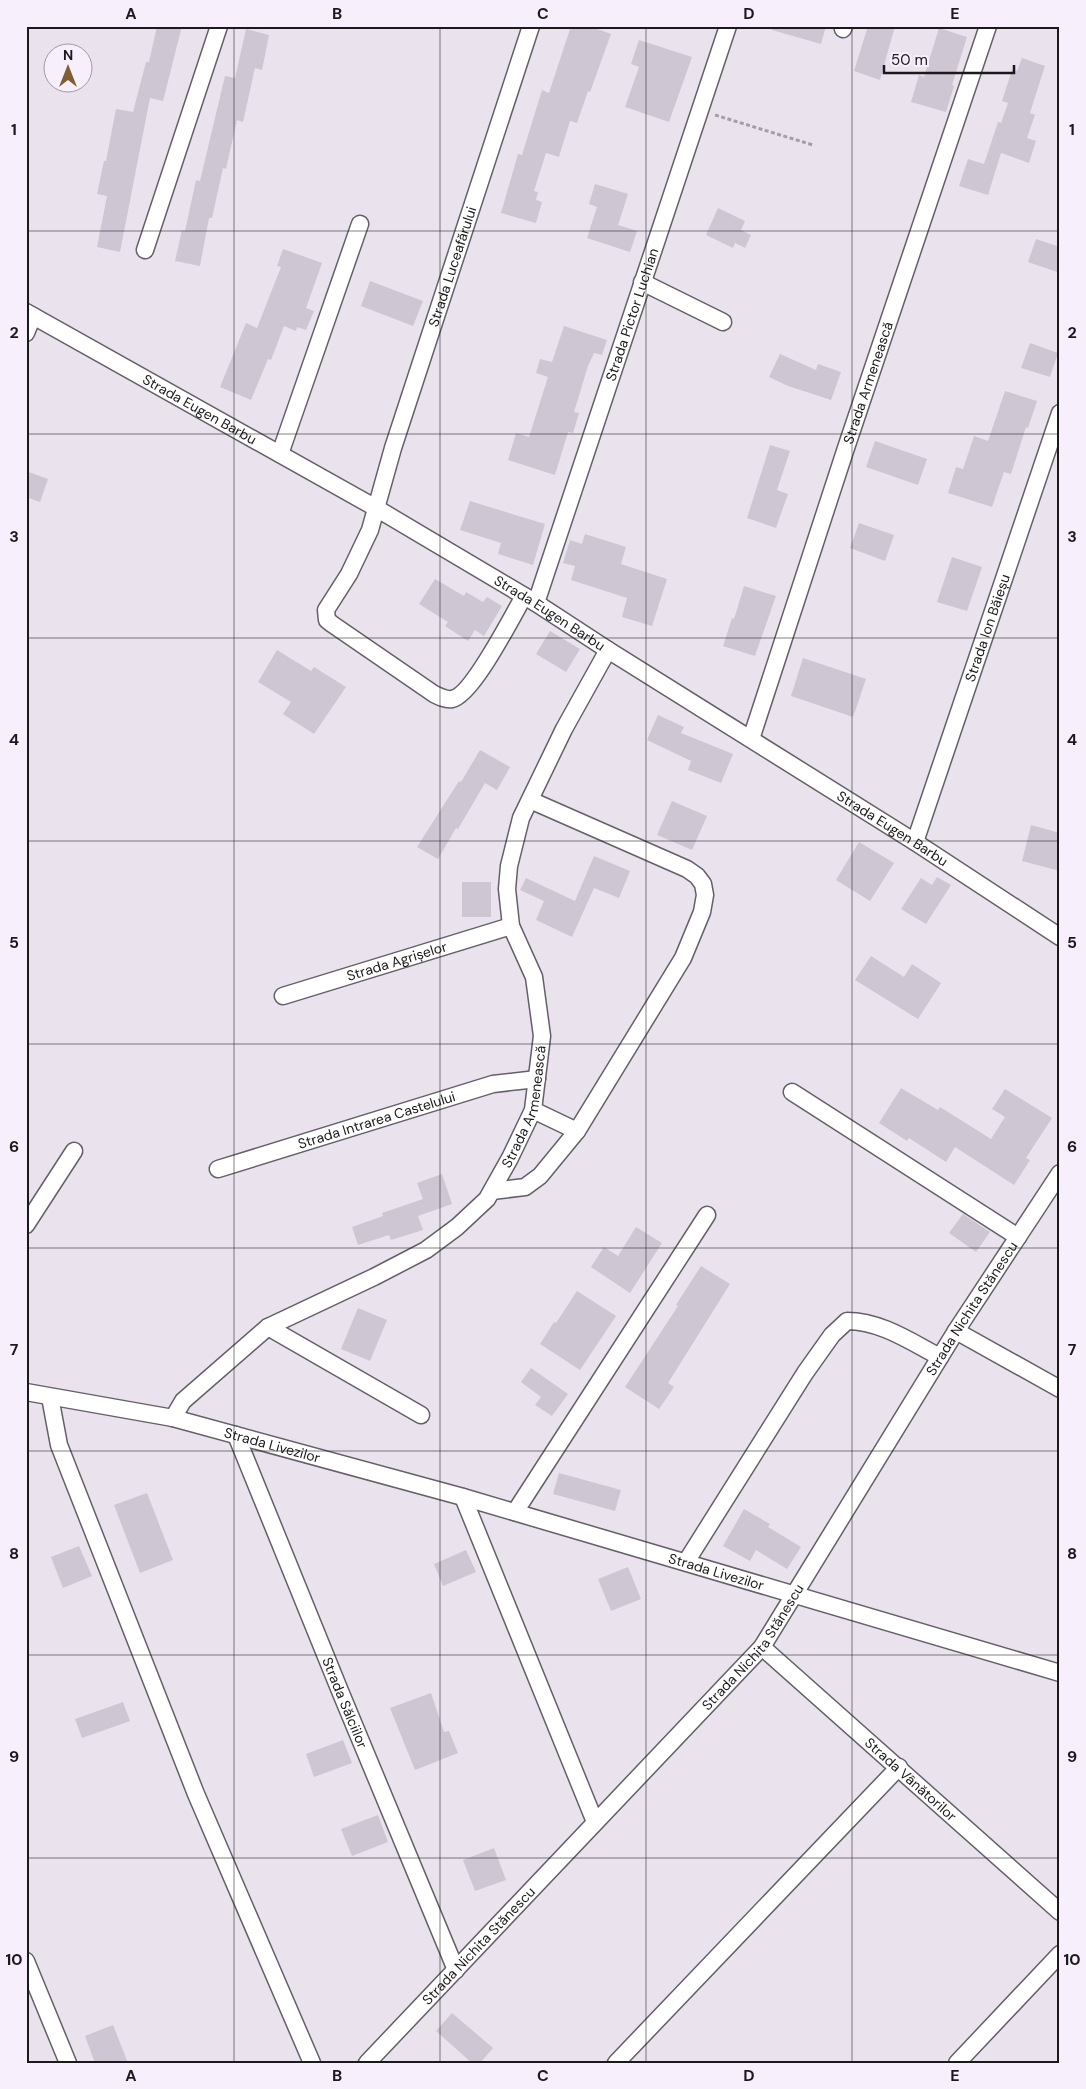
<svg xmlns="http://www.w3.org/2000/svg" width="1086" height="2089" font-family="'DM Sans',sans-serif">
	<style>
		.building { fill: #cec7d3 }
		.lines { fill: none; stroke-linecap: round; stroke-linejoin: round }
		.street-casing { stroke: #655f69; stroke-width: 19 }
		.path { stroke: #a49ea7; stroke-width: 3; stroke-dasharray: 4 2.5; stroke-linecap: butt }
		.street { stroke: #fff; stroke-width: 16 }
		.grid { fill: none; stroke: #1c191d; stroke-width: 1; stroke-opacity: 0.55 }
		.labels { text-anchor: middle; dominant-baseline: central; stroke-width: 4.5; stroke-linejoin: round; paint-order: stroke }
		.street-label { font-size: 14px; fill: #1c191d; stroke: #f7f0fc }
		.neatline { fill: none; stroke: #1c191d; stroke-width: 2 }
		.grid-label { font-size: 16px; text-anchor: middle; font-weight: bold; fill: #1c191d }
	</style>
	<rect width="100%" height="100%" fill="#eae3ee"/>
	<g class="building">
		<path d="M157 26H182L163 101 150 98 120 252 97 247 107 196 97 194 104 161H106L116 109 133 112 146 62H149Z"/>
		<path d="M571 26H589L611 34 590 92 588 91 577 123 570 121 559 157 546 153 534 191 538 192 536 200 542 202 536 223 501 213 518 154 522 155 542 90 549 93Z"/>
		<path d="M773 26H826L821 44 772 30Z"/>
		<path d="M868 26H895L880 80 854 71Z"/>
		<path d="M939 28 967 37 952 85 954 86 946 112 911 102 919 75 924 77Z"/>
		<path d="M246 29 269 35 262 70 255 68 243 122 237 120 226 169 223 168 212 218H209L200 266 175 261 182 230 185 231 196 180 200 181 225 76 235 78Z"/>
		<path d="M639 40 692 57 669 122 625 107 639 67 631 64Z"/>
		<path d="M1022 58 1045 66 1030 113 1035 115 1027 138 1036 141 1029 163 1001 153 988 195 959 186 968 159 984 164 998 122 1001 123 1008 103 1002 101 1012 70 1017 71Z"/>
		<path d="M595 184 628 194 618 225 637 231 630 252 587 238 597 207 589 204Z"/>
		<path d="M718 208 745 221 741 230 751 235 745 248 735 243 733 248 706 235Z"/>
		<path d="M1036 239 1060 247V273L1028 262Z"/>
		<path d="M283 249 322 263 306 308 314 311 306 330 297 327 296 331 284 326 271 360 268 359 251 400 220 387 246 323 257 328 281 267 277 266Z"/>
		<path d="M370 281 423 301 413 326 361 306Z"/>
		<path d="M564 326 607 340 602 355 594 353 588 366 574 412 579 413 573 433 568 432 555 475 508 460 516 433 529 437 548 377 536 373 540 359 552 362Z"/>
		<path d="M1030 343 1058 353 1050 377 1021 368Z"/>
		<path d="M780 354 816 370 818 364 841 372 831 400 788 386 769 377Z"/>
		<path d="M1005 391 1037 401 1028 428 1026 427 1011 474 1004 472 992 507 948 493 956 467 963 469 974 436 988 441Z"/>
		<path d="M875 441 927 459 918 485 866 467Z"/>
		<path d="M770 445 790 451 777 490 788 494 776 528 747 518Z"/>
		<path d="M26 471 48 479 40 502 26 497Z"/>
		<path d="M470 501 545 524 533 565 498 554 501 543 460 530Z"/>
		<path d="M859 523 894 535 885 561 850 548Z"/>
		<path d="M585 534 626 547 621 564 667 579 652 626 622 617 627 598 571 580 575 566 563 563 570 540 582 544Z"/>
		<path d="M952 557 982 567 967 611 937 602Z"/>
		<path d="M435 579 464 596 466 592 483 602 487 597 502 606 484 636 475 630 468 641 445 626 448 622 419 604Z"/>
		<path d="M744 586 776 596 755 656 723 646 732 618 734 619Z"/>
		<path d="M550 631 580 649 566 672 536 654Z"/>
		<path d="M277 650 311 671 314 667 346 687 314 734 283 714 291 702 258 682Z"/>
		<path d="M803 658 866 679 853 717 791 696Z"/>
		<path d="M658 715 684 727 681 733 733 754 721 783 688 770 691 761 647 740Z"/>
		<path d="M480 750 510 767 497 790 485 783 458 829 456 828 438 859 417 847 459 781 461 782Z"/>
		<path d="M672 801 707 816 692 850 657 835Z"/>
		<path d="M1031 825 1060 833V871L1022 861Z"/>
		<path d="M859 842 894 863 870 901 836 880Z"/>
		<path d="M594 856 630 871 619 898 594 888 572 937 536 920 544 901 520 890 526 878 575 901Z"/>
		<path d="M937 877 951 885 926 924 901 909 921 878 932 885Z"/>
		<rect x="462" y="882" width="29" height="35"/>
		<path d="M871 956 904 977 912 964 941 983 918 1019 855 980Z"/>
		<path d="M901 1088 938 1110 940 1107 991 1139 1005 1117 992 1109 1005 1089 1052 1118 1026 1158 1030 1160 1014 1185 955 1147 946 1162 909 1138 907 1141 879 1123Z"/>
		<path d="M442 1174 452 1204 418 1216 423 1230 391 1240 389 1235 358 1245 352 1227 383 1216 382 1213 423 1199 417 1183Z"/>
		<path d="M963 1214 990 1232 976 1252 949 1233Z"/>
		<path d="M636 1227 662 1243 630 1293 591 1267 604 1247 618 1256Z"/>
		<path d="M701 1266 730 1284 668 1383 674 1387 659 1409 625 1387 678 1306 676 1305Z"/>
		<path d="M577 1291 616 1316 580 1370 540 1344 554 1322 556 1323Z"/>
		<path d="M358 1308 387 1320 370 1361 341 1349Z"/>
		<path d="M531 1368 568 1394 552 1416 535 1405 541 1397 521 1382Z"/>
		<path d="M559 1473 621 1490 615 1511 553 1494Z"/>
		<path d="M147 1493 173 1560 140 1573 114 1505Z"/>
		<path d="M744 1509 770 1524 768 1527 801 1547 787 1569 756 1550 750 1561 723 1546Z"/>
		<path d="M79 1546 92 1576 63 1588 51 1557Z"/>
		<path d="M466 1550 476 1572 443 1586 434 1564Z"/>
		<path d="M628 1567 641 1599 611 1611 598 1579Z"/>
		<path d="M431 1693 444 1732 449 1731 458 1753 415 1770 390 1708Z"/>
		<path d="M123 1702 130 1721 82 1738 75 1719Z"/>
		<path d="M343 1740 352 1763 314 1777 306 1754Z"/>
		<path d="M378 1815 388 1842 352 1856 341 1829Z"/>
		<path d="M494 1848 506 1880 475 1891 463 1860Z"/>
		<path d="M452 2013 493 2048 480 2063H472L436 2031Z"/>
		<path d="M113 2025 128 2063H95L85 2036Z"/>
	</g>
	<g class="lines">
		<g class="street-casing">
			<g id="street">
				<path d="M843 29 844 26"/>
				<path d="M145 250 219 26"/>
				<path d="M642 282 723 322"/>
				<path id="s1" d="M26 312 376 508 536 603 608 650 915 842 1060 937"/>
				<path d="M26 333 33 316"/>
				<path d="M280 454 360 224"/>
				<path id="s2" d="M524 596C513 615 472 696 452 699 446 700 440 697 434 694L332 624 327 620 326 610 349 574 370 530 393 448 531 26"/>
				<path id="s3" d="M536 603 728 26"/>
				<path id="s4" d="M751 739 846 448 988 26"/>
				<path id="s5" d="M915 842 1060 413"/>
				<path id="s6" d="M283 996 511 926"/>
				<path d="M792 1092 1018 1237"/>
				<path d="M533 1110 577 1131"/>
				<path id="s7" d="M218 1169 493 1084 537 1079"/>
				<path d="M492 1191 525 1187 540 1176 577 1131 683 958 702 912 705 895 703 884 697 876 687 869 530 800"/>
				<path d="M26 1225 74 1151"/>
				<path d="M268 1327 421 1415"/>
				<path d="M956 1331 1060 1389"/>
				<path id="s8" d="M26 1392 173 1418 463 1497 1060 1673"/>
				<path d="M50 1397 59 1445 196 1794 312 2063"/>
				<path id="s9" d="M173 1418 183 1401 268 1327 374 1277 426 1250 457 1227 487 1199 510 1158 533 1110 542 1036 534 977 511 926 507 889 509 866 521 818 564 729 608 650"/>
				<path id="s10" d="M236 1435 340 1691 456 1970"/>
				<path d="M463 1497 595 1822"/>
				<path d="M515 1512 707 1215"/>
				<path d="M686 1562 805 1373 832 1335 847 1321C881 1321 911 1342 940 1357"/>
				<path id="s11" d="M762 1647 1060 1912"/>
				<path d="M26 1961 68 2063"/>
				<path id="s12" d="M367 2063 762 1647 956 1331 1060 1173"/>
				<path d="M616 2063 899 1767"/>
				<path d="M957 2063 1060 1954"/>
			</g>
		</g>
		<path class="path" d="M715 115 813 145"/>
		<use href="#street" class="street"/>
	</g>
	<path class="grid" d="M234 26V2063M440 26V2063M646 26V2063M852 26V2063M26 231H1060M26 434H1060M26 638H1060M26 841H1060M26 1044H1060M26 1248H1060M26 1451H1060M26 1655H1060M26 1858H1060"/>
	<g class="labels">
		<g class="street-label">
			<text stroke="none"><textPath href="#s2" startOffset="654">Strada Luceafărului</textPath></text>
			<text stroke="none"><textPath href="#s3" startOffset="304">Strada Pictor Luchian</textPath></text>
			<text stroke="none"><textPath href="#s4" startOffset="375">Strada Armenească</textPath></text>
			<text stroke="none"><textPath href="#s1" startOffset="199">Strada Eugen Barbu</textPath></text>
			<text stroke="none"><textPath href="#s1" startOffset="604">Strada Eugen Barbu</textPath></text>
			<text stroke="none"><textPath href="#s5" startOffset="226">Strada Ion Băieșu</textPath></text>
			<text stroke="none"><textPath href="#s1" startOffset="1009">Strada Eugen Barbu</textPath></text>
			<text stroke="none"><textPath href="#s6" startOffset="119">Strada Agrișelor</textPath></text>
			<text stroke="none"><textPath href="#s9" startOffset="489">Strada Armenească</textPath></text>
			<text stroke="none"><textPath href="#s7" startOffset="166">Strada Intrarea Castelului</textPath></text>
			<text stroke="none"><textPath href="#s12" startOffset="972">Strada Nichita Stănescu</textPath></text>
			<text stroke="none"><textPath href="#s8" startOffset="252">Strada Livezilor</textPath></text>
			<text stroke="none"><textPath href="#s8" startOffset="714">Strada Livezilor</textPath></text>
			<text stroke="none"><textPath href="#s12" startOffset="568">Strada Nichita Stănescu</textPath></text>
			<text stroke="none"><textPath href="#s10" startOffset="289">Strada Sălciilor</textPath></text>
			<text stroke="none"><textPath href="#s11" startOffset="199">Strada Vânătorilor</textPath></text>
			<text stroke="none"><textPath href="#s12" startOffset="162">Strada Nichita Stănescu</textPath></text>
		</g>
	</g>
	<rect width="1086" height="2089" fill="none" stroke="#f7f0fc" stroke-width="55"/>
	<g transform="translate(68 68)"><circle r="24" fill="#f7f0fc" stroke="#9f9aa3"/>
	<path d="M0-4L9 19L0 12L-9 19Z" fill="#7d5f33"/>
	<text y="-8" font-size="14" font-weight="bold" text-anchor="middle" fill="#1c191d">N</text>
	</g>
	<path d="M884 65v8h130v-8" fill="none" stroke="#1c191d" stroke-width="2.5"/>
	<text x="891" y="65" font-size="15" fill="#1c191d" stroke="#f7f0fc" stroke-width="4" paint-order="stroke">50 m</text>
	<rect x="28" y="28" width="1030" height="2034" class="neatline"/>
	<g class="grid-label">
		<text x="131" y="19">A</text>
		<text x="337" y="19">B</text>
		<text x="543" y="19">C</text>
		<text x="749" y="19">D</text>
		<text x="955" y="19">E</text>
		<text x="14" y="135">1</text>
		<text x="1072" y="135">1</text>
		<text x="14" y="338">2</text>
		<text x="1072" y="338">2</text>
		<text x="14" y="542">3</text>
		<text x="1072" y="542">3</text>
		<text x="14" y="745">4</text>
		<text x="1072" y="745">4</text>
		<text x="14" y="948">5</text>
		<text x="1072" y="948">5</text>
		<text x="14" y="1152">6</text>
		<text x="1072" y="1152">6</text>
		<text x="14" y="1355">7</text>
		<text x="1072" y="1355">7</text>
		<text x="14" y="1559">8</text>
		<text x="1072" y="1559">8</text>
		<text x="14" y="1762">9</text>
		<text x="1072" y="1762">9</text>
		<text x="14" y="1965">10</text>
		<text x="1072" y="1965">10</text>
		<text x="131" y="2081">A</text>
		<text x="337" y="2081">B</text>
		<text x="543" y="2081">C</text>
		<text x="749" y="2081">D</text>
		<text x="955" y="2081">E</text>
	</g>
</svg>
